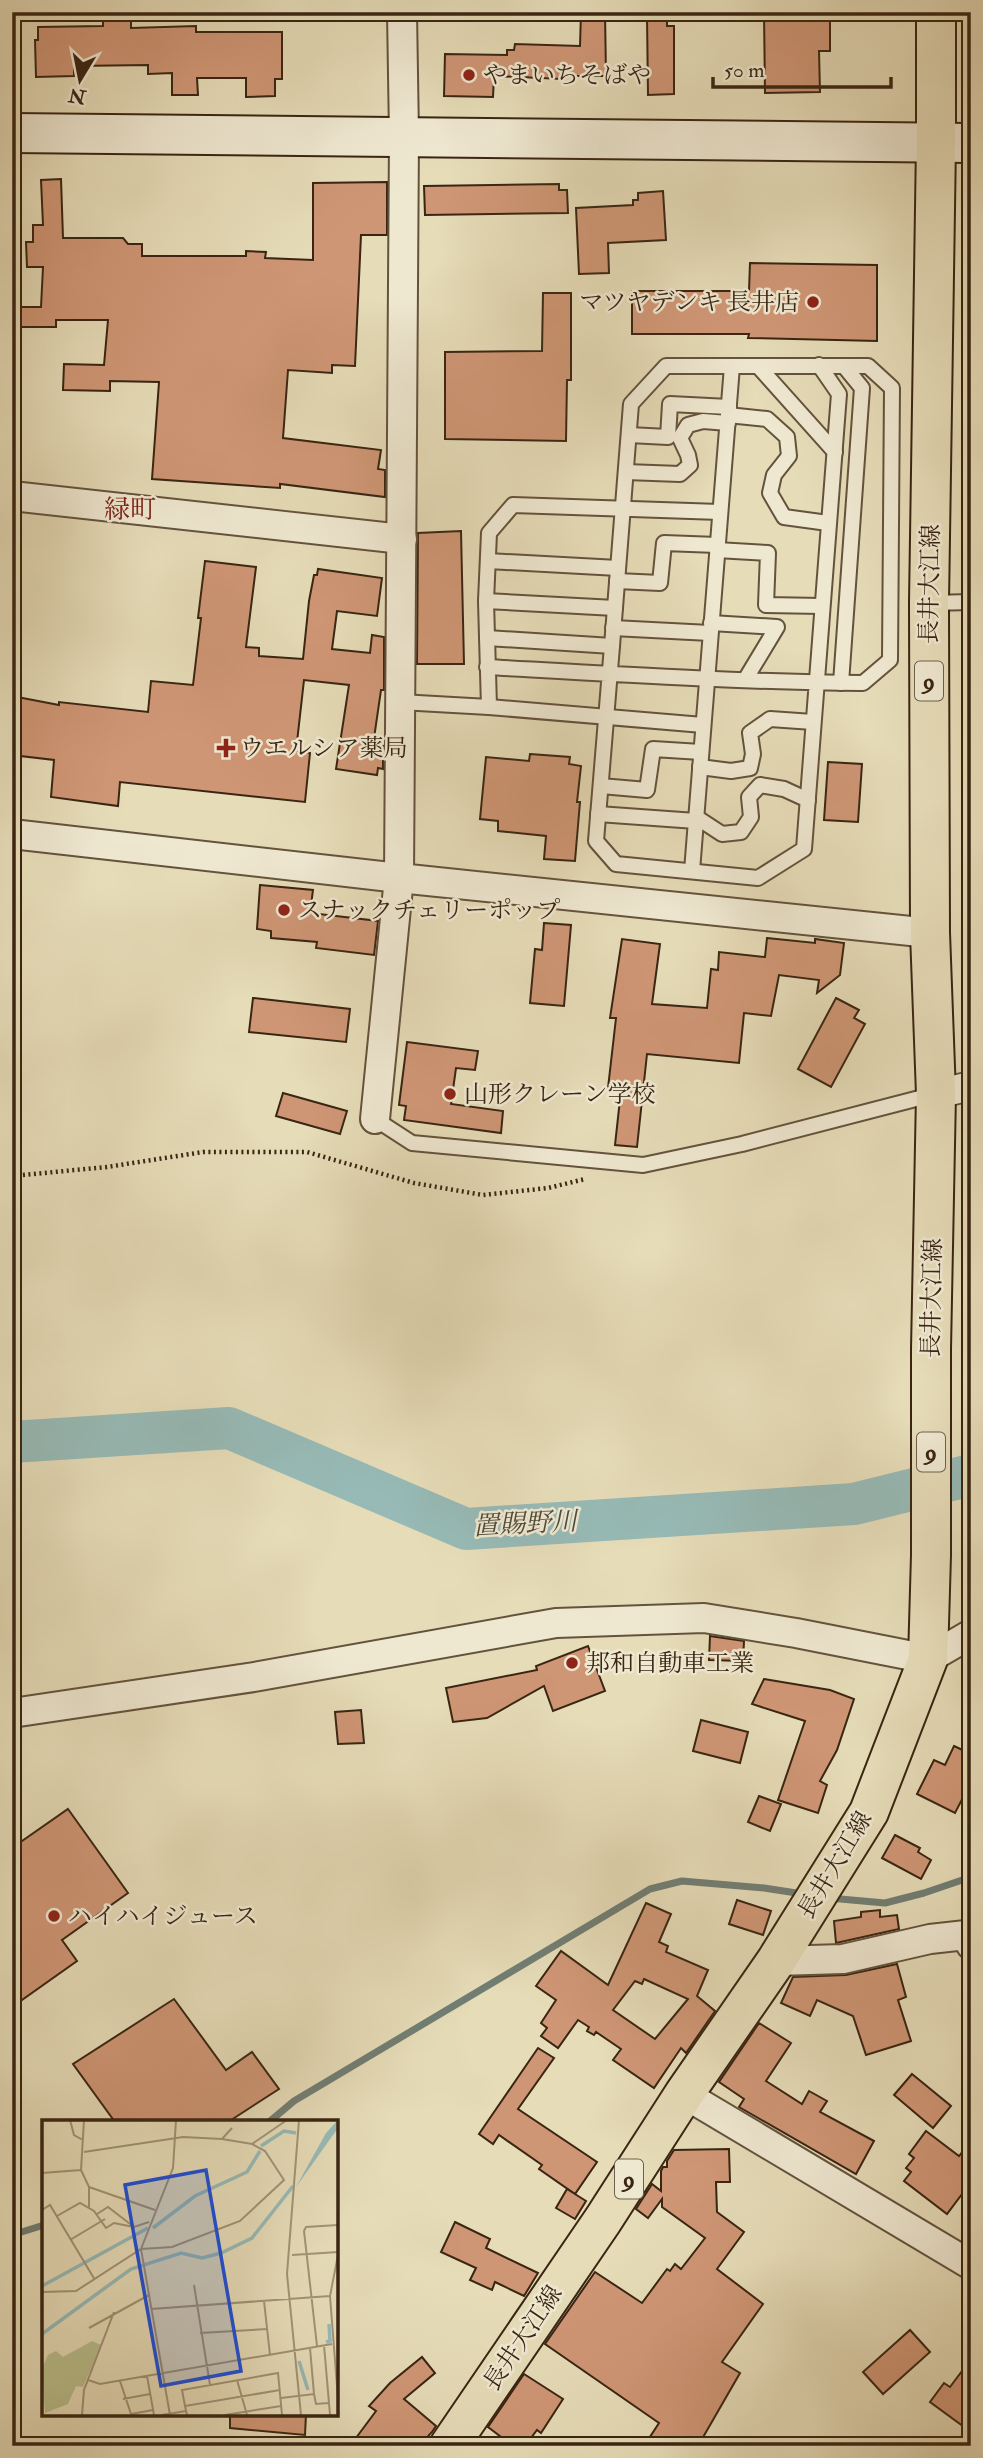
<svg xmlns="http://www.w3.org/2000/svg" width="983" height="2458" font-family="'IM FELL Double Pica','Noto Serif JP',serif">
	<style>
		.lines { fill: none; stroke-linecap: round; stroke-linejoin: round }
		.stream { stroke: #717e74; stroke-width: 7 }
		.river { stroke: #97bab6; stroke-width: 42 }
		.building { fill: #cf9675; stroke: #392512; stroke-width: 2; fill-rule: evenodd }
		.lane-casing { stroke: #64533c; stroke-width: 18 }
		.street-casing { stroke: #64533c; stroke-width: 32 }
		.secondary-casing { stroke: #392512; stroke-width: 42 }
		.primary-casing { stroke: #392512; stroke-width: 42 }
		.path { stroke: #392512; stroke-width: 4.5; stroke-dasharray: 2 3.5; stroke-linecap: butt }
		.lane { stroke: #efe8d1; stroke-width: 14 }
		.street { stroke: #efe8d1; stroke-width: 28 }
		.secondary { stroke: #efe8d1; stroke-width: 38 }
		.primary { stroke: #e6dcb8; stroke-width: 38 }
		.poi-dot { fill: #8f2418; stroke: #efe8d1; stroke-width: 2.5 }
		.labels { text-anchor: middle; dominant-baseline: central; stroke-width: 5; stroke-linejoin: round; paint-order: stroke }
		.shield { fill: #efe8d1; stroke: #70604b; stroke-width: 2 }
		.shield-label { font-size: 23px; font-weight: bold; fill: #392512 }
		.poi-label { font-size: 24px; fill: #392512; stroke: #efe8d1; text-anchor: start }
		.street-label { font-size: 24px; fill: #392512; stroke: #efe8d1 }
		.neighbourhood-label { font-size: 26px; fill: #7a1f14; stroke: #efe8d1 }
		.water-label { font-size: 26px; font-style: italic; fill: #504a3b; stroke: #efe8d1 }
		.inset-river { fill: none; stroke: #97bab6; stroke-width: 3.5 }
		.inset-road { fill: none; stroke: #a19376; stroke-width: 2 }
		.view { fill: #1d4ed8; fill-opacity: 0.15; stroke: #1d4ed8; stroke-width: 3.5 }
		.inset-edge { fill: none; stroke: #392512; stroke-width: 3.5 }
	</style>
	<rect width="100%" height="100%" fill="#e6dcb8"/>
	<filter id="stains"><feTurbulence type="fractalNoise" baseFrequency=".00286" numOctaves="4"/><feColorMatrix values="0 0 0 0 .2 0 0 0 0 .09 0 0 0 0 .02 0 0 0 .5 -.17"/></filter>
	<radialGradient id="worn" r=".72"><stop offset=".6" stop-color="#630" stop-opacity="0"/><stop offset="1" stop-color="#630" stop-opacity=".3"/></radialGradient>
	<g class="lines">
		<g class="stream">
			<path d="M829 1898 885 1903 924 1893 971 1877"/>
			<path d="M269 2122 294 2101 650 1889 682 1881 764 1888 803 1894"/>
			<path d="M12 2235 44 2225"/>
		</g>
		<path class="river" d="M12 1442 229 1428 466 1529 854 1504 971 1475"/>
	</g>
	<g class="building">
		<path d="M581 12H605L606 76H562V79L494 76 493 97 444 96 445 54 507 55V50H514L515 44 580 46Z"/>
		<path d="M764 12H830V51H819L820 92 765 93Z"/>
		<path d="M647 16H667V26H674V94L648 95Z"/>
		<path d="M103 19H131V28L196 26V32H282V79H275V96L246 97V78H197L198 95H172V73L148 74V65L74 66V76L36 77 35 40H38V27L103 26Z"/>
		<path d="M61 179 63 238H123L128 244H142V256H246V251L266 252 265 258 313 260V183L387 182V235H361L355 366 332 365V373L288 370 283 438 381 450 378 469 385 470V497L280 484V488L152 479 159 382 110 381V391L63 390 64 364 104 365 108 320H56V327H20V307H41L43 267H27L26 242H33V225H43L41 180Z"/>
		<path d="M559 184V190H567L568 213 425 215 424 186Z"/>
		<path d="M663 191 666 240 608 243 609 273 579 274 576 208 633 205V200H638V193Z"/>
		<path d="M750 263 877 265V341L748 338 749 334H632V291H749Z"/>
		<path d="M543 293H571V380H567L566 441 445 439V352L542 351Z"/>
		<path d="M461 531 464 664H417L418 533Z"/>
		<path d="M205 561 256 567 246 647 259 648V656L303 659 309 601 314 575H317L318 569 382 578 377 616 337 611 332 649 370 653 372 635 384 637V690H381L373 745 383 746V769L378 768 377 775 336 769 349 685 304 680 296 751 310 753 305 802 120 782 118 806 51 797 54 760 12 755V696L59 705V702L148 712 151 681 193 685 201 618H198Z"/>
		<path d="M530 754 570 757 569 764 581 766 577 802H580L575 861 544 859 546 836 498 831V821L480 819 486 757 529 761Z"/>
		<path d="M828 762 862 764 858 822 824 820Z"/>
		<path d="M260 885 313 890 310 913 378 921 374 955 316 948 317 942 271 938V931L257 929Z"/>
		<path d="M544 923 571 925 564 1006 530 1003 535 949 542 950Z"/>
		<path d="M767 938 815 943V939L844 943 840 975 817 993 819 980 779 975 771 1016 744 1013 739 1063 647 1054 637 1147 615 1145 621 1090 608 1088 616 1018H610L622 939 660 944 652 1004 707 1008 711 969 718 970 719 952 765 957Z"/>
		<path d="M253 998 350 1009 346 1042 249 1032Z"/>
		<path d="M836 998 859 1010 854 1018 865 1024 831 1087 798 1069Z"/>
		<path d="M407 1042 478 1051 475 1070 456 1068 451 1104 503 1111 501 1133 404 1120 406 1106 399 1105Z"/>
		<path d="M283 1093 347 1111 340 1134 276 1116Z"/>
		<path d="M710 1636 744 1641 743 1661 709 1660Z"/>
		<path d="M588 1646 605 1691 553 1711 544 1686 487 1718 453 1722 446 1688 537 1670 536 1666Z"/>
		<path d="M764 1679 830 1690 854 1699 837 1750 820 1781 827 1785 818 1813 778 1800 805 1721 752 1704Z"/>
		<path d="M361 1710 364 1743 338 1744 335 1712Z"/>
		<path d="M701 1720 748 1732 740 1763 693 1751Z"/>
		<path d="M954 1746 971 1754V1782L955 1813 917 1794 934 1760 945 1765Z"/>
		<path d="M759 1796 781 1804 770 1831 748 1822Z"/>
		<path d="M68 1809 128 1893 62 1940 77 1961 12 2007V1848Z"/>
		<path d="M895 1835 920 1848 918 1852 931 1860 921 1879 882 1858Z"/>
		<path d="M737 1900 771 1911 763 1935 729 1924Z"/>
		<path d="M646 1903 671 1914 659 1942 668 1946 666 1952 708 1970 697 1996 715 2011 686 2053 681 2048 654 2088 613 2060 621 2049 596 2032 594 2035 587 2031 589 2027 578 2020 558 2048 541 2036 547 2028 541 2023 556 2000 536 1986 561 1951 608 1985ZM644 1979 688 1999 655 2039 613 2010 635 1981 642 1984Z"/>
		<path d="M880 1910V1917L897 1915 899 1929 836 1943 834 1921 861 1917V1912Z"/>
		<path d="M897 1964 906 1997 898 2000 911 2041 866 2055 853 2016 817 2000 810 2016 781 2003 793 1977 846 1975Z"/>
		<path d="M174 1999 226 2070 252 2052 279 2089 228 2122H115L73 2064Z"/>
		<path d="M759 2023 791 2043 766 2081 802 2104 809 2091 827 2101 820 2112 874 2141 856 2174 739 2107 744 2099 719 2082Z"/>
		<path d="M538 2048 554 2058 518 2109 597 2162 575 2194 539 2169 542 2165 499 2135 493 2144 479 2134Z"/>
		<path d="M912 2074 951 2106 933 2128 894 2095Z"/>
		<path d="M926 2131 959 2156 971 2141V2182L947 2214 904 2181 911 2172 906 2168 914 2158 909 2154Z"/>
		<path d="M729 2149 730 2182H716L717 2212 744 2232 717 2269 763 2304 722 2362 740 2373 698 2446H644L659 2423 545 2344 595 2272 642 2303 667 2269 670 2271 675 2264 681 2269 705 2238 662 2207V2199L648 2218 636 2209 652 2184 661 2191V2171L663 2167H667V2161L674 2150Z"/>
		<path d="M567 2189 586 2201 575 2219 556 2208Z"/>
		<path d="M455 2222 490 2239 486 2248 538 2273 524 2296 495 2282 492 2290 470 2280 476 2268 441 2252Z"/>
		<path d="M910 2330 930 2352 883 2394 863 2372Z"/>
		<path d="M422 2357 435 2373 404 2399 436 2426 432 2432 419 2446H350L376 2411 369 2406 390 2383Z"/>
		<path d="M971 2359V2432L930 2402 944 2383 950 2387Z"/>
		<path d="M524 2374 563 2399 541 2433 537 2430 525 2446H513L488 2427Z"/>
		<path d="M230 2414H306L305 2435 230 2428Z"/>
	</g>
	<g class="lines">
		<g class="lane-casing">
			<g id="lane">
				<path d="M758 366 835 452"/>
				<path d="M728 415 767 419 787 437 789 456 774 475 770 493 784 517 828 523"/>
				<path d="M629 435 668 437 670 404 729 407"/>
				<path d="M626 472 680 474 690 465 688 455 680 438 688 425 703 421 728 423"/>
				<path d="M717 550 768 553 766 605 822 606"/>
				<path d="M488 561 618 568"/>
				<path d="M617 581 660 583 664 543 717 545"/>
				<path d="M486 601 615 608"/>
				<path d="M930 603 971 602"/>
				<path d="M711 623 777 627 745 680"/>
				<path d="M613 628 710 633"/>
				<path d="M487 638 612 646"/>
				<path d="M487 667C612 674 738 682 863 683L890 660 892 388 868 366H666L631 404 612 646C607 711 601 776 596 841L616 864 758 878 804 849 839 394 819 365"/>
				<path d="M841 683 862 388 844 366"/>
				<path d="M400 702 489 707 703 725"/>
				<path d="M489 707 486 601 489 533 513 505 720 512"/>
				<path d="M700 767 731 771 750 768 753 754 750 733 770 719 813 722"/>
				<path d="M601 786 647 790 653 749 701 752"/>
				<path d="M598 814 696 821"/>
				<path d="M696 817 722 834 741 832 751 817 749 797 760 785 784 789 808 800"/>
				<path d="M692 871 732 366"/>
				<path d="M375 1119 412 1143 643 1165 742 1144 935 1094"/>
			</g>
		</g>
		<g class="street-casing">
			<g id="street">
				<path d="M12 496 402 539"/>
				<path d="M12 834 399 878 930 933"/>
				<path d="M936 1094 971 1086"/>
				<path d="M375 1119 399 878 404 136 402 12"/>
				<path d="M12 1713 254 1677 556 1623 704 1618 796 1633 928 1659 971 1634"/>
				<path d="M776 1961 843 1959 930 1939 966 1935 971 1945"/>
				<path d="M684 2094 971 2265"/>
			</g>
		</g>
		<g class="secondary-casing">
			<path id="secondary" d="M12 133 971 143"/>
		</g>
		<g class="primary-casing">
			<path id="primary" d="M449 2446 603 2220 684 2094 776 1961 869 1812 928 1659 931 1555V1349L936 1094 930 933 929 603 936 143V12"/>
		</g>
		<path class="path" d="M12 1176 107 1167 203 1152H307L414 1183 483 1195 548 1188 585 1179"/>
		<use href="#lane" class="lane"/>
		<use href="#street" class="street"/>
		<use href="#secondary" class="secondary"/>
		<use href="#primary" class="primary"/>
	</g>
	<g class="poi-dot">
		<circle cx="469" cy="75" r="7"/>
		<circle cx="813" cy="302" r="7"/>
		<path d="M222.5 737.5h7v7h7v7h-7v7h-7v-7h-7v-7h7z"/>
		<circle cx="284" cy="910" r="7"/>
		<circle cx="450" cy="1094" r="7"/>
		<circle cx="572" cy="1663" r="7"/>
		<circle cx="54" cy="1916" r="7"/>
	</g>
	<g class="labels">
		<g class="shield">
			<rect x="915" y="661.5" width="28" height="39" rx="5"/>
			<rect x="917" y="1432.5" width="28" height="39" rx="5"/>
			<rect x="615" y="2159.5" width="28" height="39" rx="5"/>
		</g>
		<g class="shield-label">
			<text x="929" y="681">9</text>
			<text x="931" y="1452">9</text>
			<text x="629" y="2179">9</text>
		</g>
		<g class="poi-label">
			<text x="483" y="75">やまいちそばや</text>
			<text x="799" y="302" text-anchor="end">マツヤデンキ 長井店</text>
			<text x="240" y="748">ウエルシア薬局</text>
			<text x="298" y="910">スナックチェリーポップ</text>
			<text x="464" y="1094">山形クレーン学校</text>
			<text x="586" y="1663">邦和自動車工業</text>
			<text x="68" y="1916">ハイハイジュース</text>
		</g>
		<g class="street-label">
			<text transform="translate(930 584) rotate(-89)">長井大江線</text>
			<text transform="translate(932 1298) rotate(-89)">長井大江線</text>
			<text transform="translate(835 1865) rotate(-59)">長井大江線</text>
			<text transform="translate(523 2338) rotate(-56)">長井大江線</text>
		</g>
		<g class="neighbourhood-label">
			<text x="130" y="510">緑町</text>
		</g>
		<g class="water-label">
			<text transform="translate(525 1524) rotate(-3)">置賜野川</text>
		</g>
	</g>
	<g transform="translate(42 2120)">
		<rect width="296" height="296" fill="#e6dcb8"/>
		<path d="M50 221 59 225 41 267 34 266 26 284 3 293 0 249 6 235 14 231 21 237Z" fill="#b9bf8c"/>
		<path d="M296 0V8L254 67 284 13Z" fill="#97bab6"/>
		<path class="inset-river" d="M219 26 242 11 254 13M111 108 153 76 205 52 218 31M0 166 106 108M0 214 89 149 139 133 160 138 179 133 210 118 251 66M284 222 288 221 287 204M257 241 266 270"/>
		<path class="inset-road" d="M28 0 32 15 41 20M42 0 39 50 47 67V88M257 0 245 154 259 295M180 19 210 24 245 0M42 32 141 17 180 19 190 8M0 53 39 50M47 67 113 90M0 90 8 85 53 160M55 94 66 87 92 107 107 102M15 96 38 83 52 91 64 108 72 103 92 107M28 120 63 99M250 135 296 132M296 135 288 176 296 279M152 165 168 265M0 172 34 171 99 129 130 127 198 101 242 60 223 31 210 24M222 181 228 235M109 189 288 176M47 208 107 175M158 213 225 209M282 225 288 295M275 226 262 111 264 107 296 105M268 228 272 274M105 256 112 295M46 260 58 264 290 224M195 260 205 295M78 261 89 294 111 290M239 278 272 274 274 284 286 283M81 279 108 274M143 286 140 270 236 253 240 295M40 295 42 270 72 192M120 295 144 291M128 295 99 129 131 48 134 0M145 295 143 286 238 270M183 295 239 286"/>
		<path class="view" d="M164 50 199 251 119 266 83 65Z"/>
		<rect width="296" height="296" class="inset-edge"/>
	</g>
	<rect width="983" height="2458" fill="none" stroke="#e6dcb8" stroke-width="42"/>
	<rect x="14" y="14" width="955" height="2430" fill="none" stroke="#392512" stroke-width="3.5"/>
	<rect x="21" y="21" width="941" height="2416" fill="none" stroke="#392512" stroke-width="2"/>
	<g transform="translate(80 80) rotate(190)" stroke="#efe8d1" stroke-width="5" paint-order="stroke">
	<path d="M0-5L12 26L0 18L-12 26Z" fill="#392512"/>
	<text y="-10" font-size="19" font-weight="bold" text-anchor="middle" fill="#392512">N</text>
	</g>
	<path d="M713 77v10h178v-10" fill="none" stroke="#392512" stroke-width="3.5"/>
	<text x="724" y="77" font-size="21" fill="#392512" stroke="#efe8d1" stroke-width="5" paint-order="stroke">50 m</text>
	<rect width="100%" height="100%" filter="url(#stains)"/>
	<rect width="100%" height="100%" fill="url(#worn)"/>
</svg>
